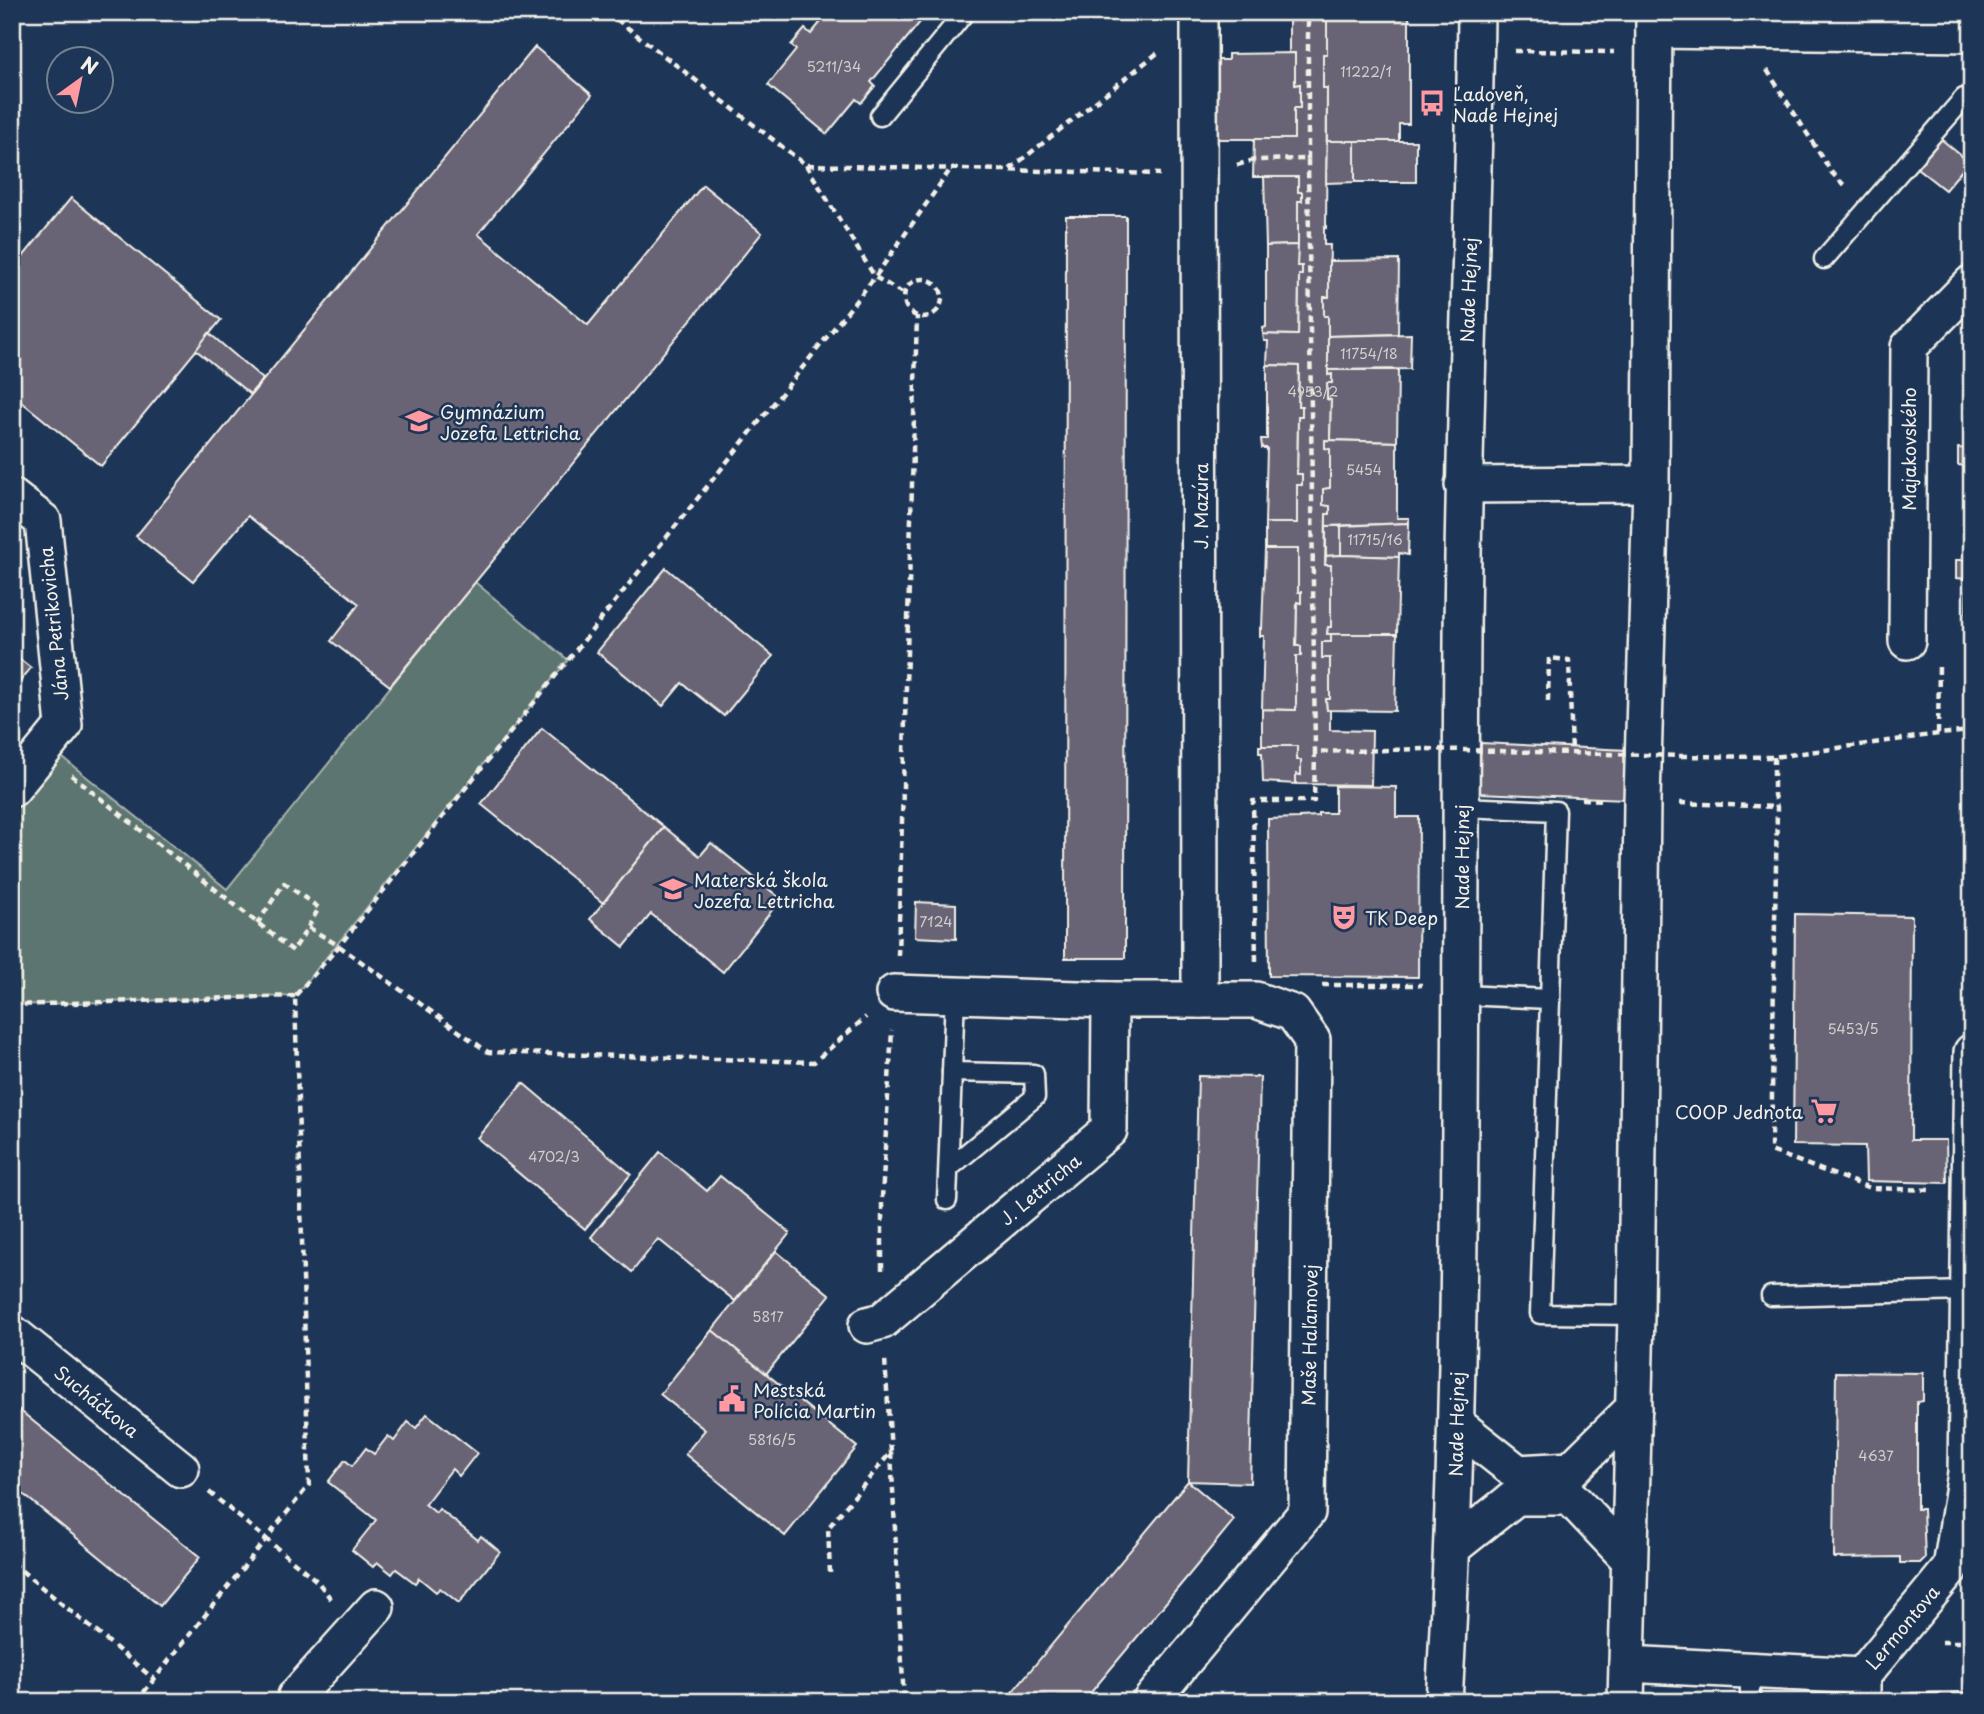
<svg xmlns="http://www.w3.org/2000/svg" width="1984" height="1714" font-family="'Playpen Sans',sans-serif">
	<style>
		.green { fill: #5b7470; stroke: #a8b2ac; stroke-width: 2 }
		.building { fill: #686375; stroke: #f4f1e8; stroke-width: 2 }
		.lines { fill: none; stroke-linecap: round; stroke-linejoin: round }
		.lane-casing { stroke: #f4f1e8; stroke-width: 23 }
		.street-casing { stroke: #f4f1e8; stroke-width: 40 }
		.path { stroke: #f4f1e8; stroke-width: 4.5; stroke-dasharray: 7 5; stroke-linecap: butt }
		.lane { stroke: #1d3557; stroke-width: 18 }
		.street { stroke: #1d3557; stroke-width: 35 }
		.path-bridge { stroke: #f4f1e8; stroke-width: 4.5; stroke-dasharray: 7 5; stroke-linecap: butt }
		.labels { text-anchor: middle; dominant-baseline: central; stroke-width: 5; stroke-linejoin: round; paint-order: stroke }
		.number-label { font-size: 14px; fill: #d1cecb }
		.poi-label { font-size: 18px; fill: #f4f1e8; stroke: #1d3557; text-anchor: start }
		.street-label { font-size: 18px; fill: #f4f1e8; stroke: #1d3557 }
	</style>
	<rect width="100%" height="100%" fill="#1d3557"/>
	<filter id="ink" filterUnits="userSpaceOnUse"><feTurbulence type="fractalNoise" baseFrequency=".0143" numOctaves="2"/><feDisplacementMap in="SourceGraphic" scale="14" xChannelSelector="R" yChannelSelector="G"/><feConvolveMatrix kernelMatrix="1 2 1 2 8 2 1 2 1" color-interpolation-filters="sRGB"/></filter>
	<g filter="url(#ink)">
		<path class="green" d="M475 582 568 660 295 996 12 1005V813L58 754 227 889Z"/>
		<g class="building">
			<path d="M829 12H935L929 19 925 16 871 82 875 86 861 103 856 99 827 134 768 85 796 50 791 45 805 29 811 34Z"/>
			<path d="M1289 12H1327V54H1323V88H1327L1326 228 1324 227V245H1330L1329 297H1324V316H1328V375L1332 374V383H1327V399L1331 400 1330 440H1325V448L1330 449V488L1323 489V505L1330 506V514H1326L1325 565H1331V627H1328L1327 634H1331V642H1322V658H1330V699H1326L1327 710H1330V730L1372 731 1371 785 1296 784V774L1301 775V760H1297V746H1262V709L1296 710V656H1301V646H1296L1297 602 1301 603V592H1298V549H1265V523H1297V485H1302V474H1297L1298 416H1302V406H1298L1299 366 1267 365 1268 341H1264L1263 334 1298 335 1299 275H1302V266H1297L1298 201H1302V192H1298V177H1253L1254 139H1294V108H1300V84L1295 85V53H1289Z"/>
			<path d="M1327 12H1409V124H1399V141H1327V88H1323V54H1327Z"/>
			<path d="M535 47 592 95 478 234 588 325 703 185 762 233 390 686 331 641 359 604 248 516 193 581 136 536Z"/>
			<path d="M1295 53V85L1300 84V108H1294V139H1214V60H1228V54Z"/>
			<path d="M1941 139 1969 162 1945 190 1917 168Z"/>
			<path d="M1327 141H1355V182L1326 183Z"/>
			<rect x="1355" y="141" width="61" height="41"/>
			<path d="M1264 177H1298V192H1302V201H1298V245L1266 246Z"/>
			<path d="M71 198 221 320 101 466 12 394V270Z"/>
			<path d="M1066 216H1126L1125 958H1065Z"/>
			<path d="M1298 245 1297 266H1302V275H1299L1298 335 1263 334V328L1266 327V246Z"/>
			<path d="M1399 260 1398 334 1328 336V316H1324V297H1329V261Z"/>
			<path d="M209 333 263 379 250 394 196 350Z"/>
			<path d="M1411 334 1410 369 1328 370V336Z"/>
			<path d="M1267 365 1299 366 1298 406H1302V416H1298L1297 474H1302V485H1297V523H1265L1267 448H1262L1261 439H1267Z"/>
			<path d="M1328 370H1398L1397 442 1330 440 1331 400 1327 399V383H1332V374L1328 375Z"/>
			<path d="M1969 399H1972V625H1966L1967 579 1956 578V560H1967L1968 466 1958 465V448L1969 449Z"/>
			<path d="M1325 440 1397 442V518H1409V523L1326 526V514H1330V506L1323 505V489L1330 488V449L1325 448Z"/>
			<path d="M1409 523 1408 555 1399 553V557L1341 555V526Z"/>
			<path d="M1326 526H1341V555L1326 556Z"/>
			<path d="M1265 549H1298V592H1301V603L1297 602 1296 646H1301V656H1296V710L1262 709 1264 636H1260V628L1262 629Z"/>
			<path d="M1341 555 1399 557 1397 634H1327L1328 627H1331V565H1325L1326 556Z"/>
			<path d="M666 568 773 656 724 716 682 683 663 706 597 652Z"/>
			<path d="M1331 634H1397L1395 711 1327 710 1326 699H1330V658H1322V642H1331Z"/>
			<path d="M12 653 31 668 12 691Z"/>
			<path d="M542 728 664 827 603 903 481 804Z"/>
			<path d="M1481 743 1628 750 1626 799 1479 793Z"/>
			<path d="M1259 746H1297V760H1301V775L1296 774V784L1263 782 1262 753H1259Z"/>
			<path d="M1335 786 1396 787V817H1419L1418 977 1269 976 1268 819 1299 818V817L1318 816V813H1335Z"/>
			<path d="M664 827 700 856 711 843 781 899 723 972 651 914 624 947 590 919Z"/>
			<path d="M916 902 956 904V939L915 937Z"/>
			<path d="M1795 914 1912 916 1911 1140H1946L1947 1183 1866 1181 1865 1146 1793 1145Z"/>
			<path d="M1198 1076 1260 1077 1250 1483 1188 1481Z"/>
			<path d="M523 1083 631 1174 585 1229 477 1138Z"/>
			<path d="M660 1152 707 1191 720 1176 790 1233 735 1301 658 1239 632 1272 591 1237Z"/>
			<path d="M776 1251 830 1295 766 1374 712 1330Z"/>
			<path d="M712 1330 857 1447 785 1536 685 1454 705 1430 660 1394Z"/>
			<path d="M1836 1372 1923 1373V1401L1917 1402V1509H1923L1925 1558 1920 1563H1900V1557L1834 1558Z"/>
			<path d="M12 1404 200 1557 160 1606 12 1485Z"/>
			<path d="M427 1414 477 1453 459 1476 452 1469 425 1504 436 1513 439 1509 478 1540 481 1536 500 1552 459 1603 440 1588 436 1592 419 1578 415 1583 396 1569 392 1574 377 1562 373 1567 352 1550 376 1520 328 1482 345 1460 352 1466 366 1448 374 1454 388 1436 394 1441 408 1422 416 1428Z"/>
			<path d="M1188 1481 1234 1520 1193 1570 1083 1702H1004Z"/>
			<path d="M1967 1692V1702H1911V1693Z"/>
		</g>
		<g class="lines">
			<g class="lane-casing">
				<g id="lane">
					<path d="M880 116 965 12"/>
					<path d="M1824 259 1964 98 1972 99"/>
					<path d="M1461 807 1556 811 1540 1314 1636 1315"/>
					<path d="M1462 995 1550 999"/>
					<path d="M949 1168 1035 1097 1034 1074 952 1072"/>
					<path d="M947 1200 955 995"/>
					<path d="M1771 1296 1968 1291"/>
					<path d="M1750 1702V1671"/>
				</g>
			</g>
			<g class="street-casing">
				<g id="street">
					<path d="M1199 12 1200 1000"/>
					<path d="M1654 30 1972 34"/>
					<path d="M1463 485 1651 484"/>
					<path d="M12 497 43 521 64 725 12 789"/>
					<path d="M1907 641 1909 347 1972 283"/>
					<path d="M894 993 1110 1000H1256L1293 1013 1312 1040 1307 1512 1150 1702"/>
					<path d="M867 1325 882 1321 1109 1130 1110 1000"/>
					<path d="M12 1333 181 1469"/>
					<path d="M1456 1424 1518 1473 1571 1470 1634 1408"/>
					<path d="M1453 1547 1516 1497H1570L1628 1558"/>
					<path d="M1627 1664 1862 1676"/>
					<path d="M296 1702V1696L376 1607"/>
					<path d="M1444 1702C1465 1348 1459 994 1462 641 1463 431 1474 222 1476 12"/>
					<path d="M1626 1702 1636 1315 1642 801 1651 484 1654 12"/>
					<path d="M1862 1702V1676L1951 1568 1966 1473 1972 1052"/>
				</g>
			</g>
			<g class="path">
				<path d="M607 12 806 165 1160 174"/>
				<path d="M1514 51 1614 52"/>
				<path d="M1767 70 1832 173 1846 187"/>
				<path d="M1308 159V12"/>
				<path d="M806 165 875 277 904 294"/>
				<path d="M1237 165 1254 160 1308 159 1315 752"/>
				<path d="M1010 169 1160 51"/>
				<circle cx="923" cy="298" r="19"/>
				<path d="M1548 701 1549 658 1569 660 1572 753"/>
				<path d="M1938 734 1939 665"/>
				<path d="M1681 756 1774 757 1938 734 1972 731"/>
				<path d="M1774 757V795L1777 807 1771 1151 1870 1188 1932 1190"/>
				<path d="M71 775 293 951 308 927 339 946 488 1052 814 1062 866 1017"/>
				<path d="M1582 799 1605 800"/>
				<path d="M1680 803 1777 807"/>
				<path d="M257 924 284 883 319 908 308 927"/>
				<path d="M898 956 917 316"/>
				<path d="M1256 961 1253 801H1314L1315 752 1424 749"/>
				<path d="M1322 985H1422"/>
				<path d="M12 1005 295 996"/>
				<path d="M882 1270V1198L892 1030"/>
				<path d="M891 1452 904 1702"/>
				<path d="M209 1492 317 1581 331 1599"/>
				<path d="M12 1563 154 1679"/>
				<path d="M830 1573 828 1528 891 1452 885 1359"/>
				<path d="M1941 1642H1972"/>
				<path d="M136 1702 309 1485 295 996 339 946 875 277 950 170"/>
			</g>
			<use href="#lane" class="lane"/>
			<use href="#street" class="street"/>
			<path class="path-bridge" d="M1427 749 1681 756"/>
		</g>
	</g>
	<defs>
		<g id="bus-bare" transform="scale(2.1)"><path d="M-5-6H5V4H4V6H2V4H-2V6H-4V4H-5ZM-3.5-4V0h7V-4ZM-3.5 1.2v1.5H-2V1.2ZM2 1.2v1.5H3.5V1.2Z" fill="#ff9aa2" stroke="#1d3557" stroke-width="2.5" paint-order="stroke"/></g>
		<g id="school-bare" transform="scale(2.1)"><path d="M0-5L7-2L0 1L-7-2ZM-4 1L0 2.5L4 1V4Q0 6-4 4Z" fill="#ff9aa2" stroke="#1d3557" stroke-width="2.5" paint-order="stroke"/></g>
		<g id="theatre-bare" transform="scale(2.1)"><path d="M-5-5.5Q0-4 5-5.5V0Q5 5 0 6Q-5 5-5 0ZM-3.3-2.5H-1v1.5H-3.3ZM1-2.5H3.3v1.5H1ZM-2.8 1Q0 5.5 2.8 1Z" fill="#ff9aa2" stroke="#1d3557" stroke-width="2.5" paint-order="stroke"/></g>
		<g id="supermarket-bare" transform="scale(2.1)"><path d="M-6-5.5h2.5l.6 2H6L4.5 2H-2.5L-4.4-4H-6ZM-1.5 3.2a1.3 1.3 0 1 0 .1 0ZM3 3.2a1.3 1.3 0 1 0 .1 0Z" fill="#ff9aa2" stroke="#1d3557" stroke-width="2.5" paint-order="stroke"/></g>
		<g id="civic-bare" transform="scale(2.1)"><path d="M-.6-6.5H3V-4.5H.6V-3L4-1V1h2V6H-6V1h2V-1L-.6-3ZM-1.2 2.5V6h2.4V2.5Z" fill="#ff9aa2" stroke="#1d3557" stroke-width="2.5" paint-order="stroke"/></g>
	</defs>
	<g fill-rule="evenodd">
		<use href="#bus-bare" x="1432" y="103"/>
		<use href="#school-bare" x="419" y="421"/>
		<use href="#school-bare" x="673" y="889"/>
		<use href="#theatre-bare" x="1344" y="917"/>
		<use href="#supermarket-bare" x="1824" y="1111"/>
		<use href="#civic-bare" x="732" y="1399"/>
	</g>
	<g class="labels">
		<g class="number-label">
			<text x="834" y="66">5211/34</text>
			<text x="1366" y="71">11222/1</text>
			<text x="1369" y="353">11754/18</text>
			<text x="1313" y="391">4953/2</text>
			<text x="1364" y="469">5454</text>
			<text x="1375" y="539">11715/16</text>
			<text x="936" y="921">7124</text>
			<text x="1853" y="1028">5453/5</text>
			<text x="554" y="1156">4702/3</text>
			<text x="768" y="1316">5817</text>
			<text x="772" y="1439">5816/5</text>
			<text x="1876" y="1455">4637</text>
		</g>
		<g class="poi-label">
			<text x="1453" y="93">Ľadoveň,<tspan x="1453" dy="21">Nade Hejnej</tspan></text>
			<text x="440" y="411">Gymnázium<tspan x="440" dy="21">Jozefa Lettricha</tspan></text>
			<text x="694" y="879">Materská škola<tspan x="694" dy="21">Jozefa Lettricha</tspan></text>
			<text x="1365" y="917">TK Deep</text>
			<text x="1803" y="1111" text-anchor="end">COOP Jednota</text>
			<text x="753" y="1389">Mestská<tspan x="753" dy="21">Polícia Martin</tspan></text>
		</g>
		<g class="street-label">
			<text transform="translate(1468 290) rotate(-88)">Nade Hejnej</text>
			<text transform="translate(1908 449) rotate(-90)">Majakovského</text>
			<text transform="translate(1200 506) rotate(-90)">J. Mazúra</text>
			<text transform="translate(53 624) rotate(-96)">Jána Petrikovicha</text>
			<text transform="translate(1461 857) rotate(-90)">Nade Hejnej</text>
			<text transform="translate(1040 1189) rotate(-40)">J. Lettricha</text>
			<text transform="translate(1309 1335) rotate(-89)">Maše Haľamovej</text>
			<text transform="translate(97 1401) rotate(39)">Sucháčkova</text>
			<text transform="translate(1456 1424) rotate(-89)">Nade Hejnej</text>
			<text transform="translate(1902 1627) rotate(-50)">Lermontova</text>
		</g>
	</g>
	<rect width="1984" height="1714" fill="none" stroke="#1d3557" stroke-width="42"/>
	<rect x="21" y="21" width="1942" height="1672" fill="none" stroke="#f4f1e8" stroke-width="2.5" filter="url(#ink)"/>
	<g transform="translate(80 80) rotate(33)"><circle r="33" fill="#1d3557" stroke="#738091" stroke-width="2"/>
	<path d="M0-5L12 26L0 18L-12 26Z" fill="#ff9aa2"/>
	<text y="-10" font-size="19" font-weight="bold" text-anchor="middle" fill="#f4f1e8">N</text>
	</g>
</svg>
